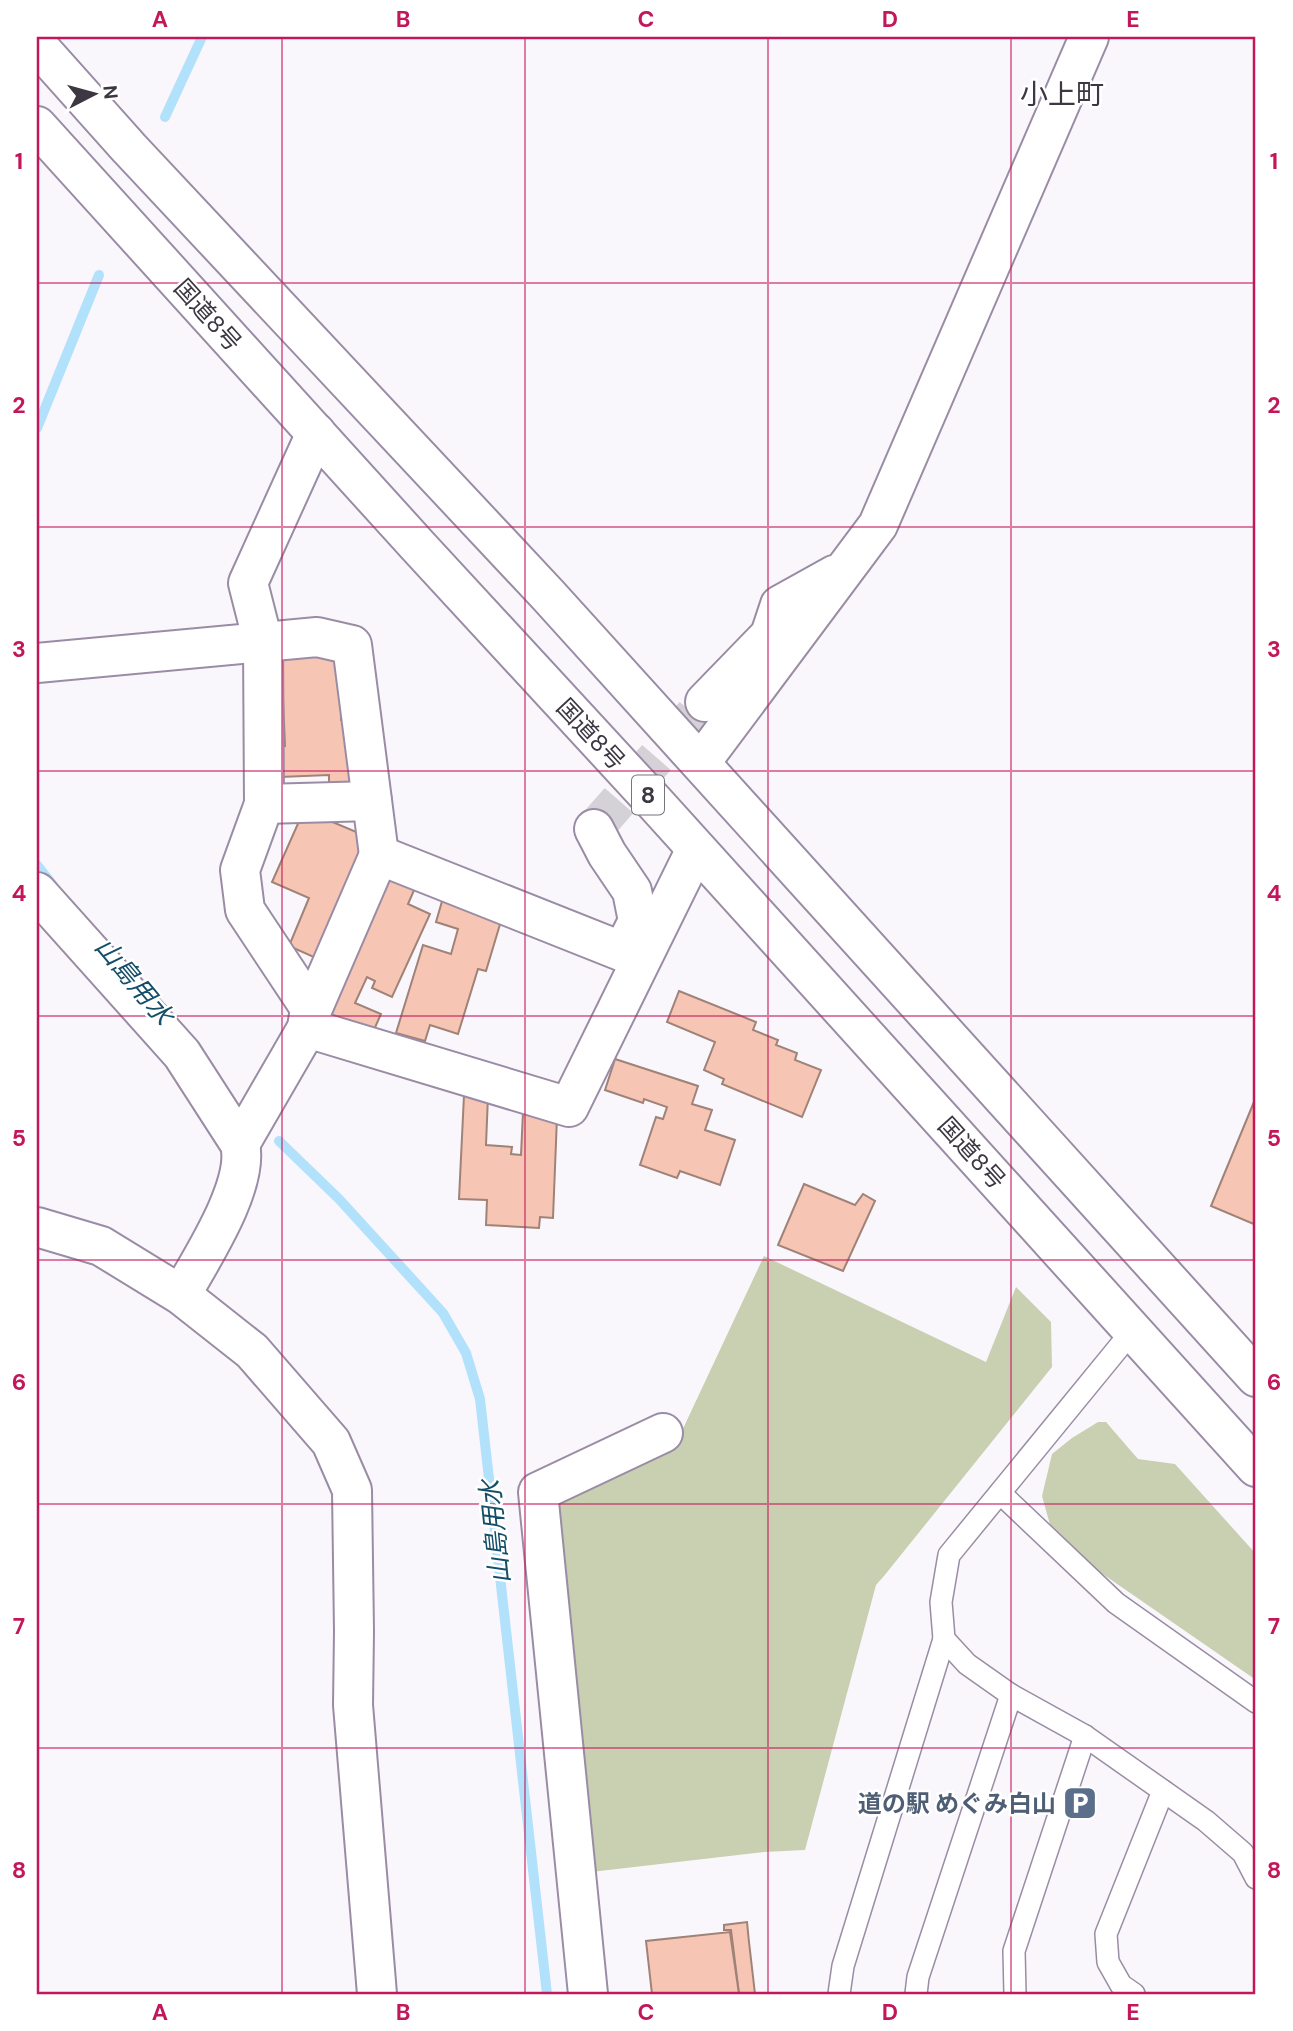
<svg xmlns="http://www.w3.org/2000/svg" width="1293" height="2031" font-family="'DM Sans','Noto Sans JP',sans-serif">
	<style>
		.green { fill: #c9d0b1 }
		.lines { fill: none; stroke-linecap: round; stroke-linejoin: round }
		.stream { stroke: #b2e1fb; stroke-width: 10 }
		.building { fill: #f6c5b4; stroke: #9f8278; stroke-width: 2 }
		.street-tunnel { stroke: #d4d1d7; stroke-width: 38; stroke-dasharray: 38 19; stroke-linecap: butt }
		.lane-casing { stroke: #9a8ca5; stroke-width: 24 }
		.street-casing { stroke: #9a8ca5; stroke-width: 42 }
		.secondary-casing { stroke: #9a8ca5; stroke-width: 42 }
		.highway-casing { stroke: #9a8ca5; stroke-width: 42 }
		.lane { stroke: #fff; stroke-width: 21 }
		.street { stroke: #fff; stroke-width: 38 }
		.secondary { stroke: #fff; stroke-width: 38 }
		.highway { stroke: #fff; stroke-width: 38 }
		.grid { fill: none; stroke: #c2185b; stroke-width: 2; stroke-opacity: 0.55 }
		.labels { text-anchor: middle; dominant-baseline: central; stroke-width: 5; stroke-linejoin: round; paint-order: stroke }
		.shield { fill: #fff; stroke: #77737b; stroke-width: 2 }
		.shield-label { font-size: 23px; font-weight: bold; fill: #3d3742 }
		.street-label { font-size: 24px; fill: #3d3742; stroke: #fff }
		.service-label { font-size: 24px; font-weight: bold; fill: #4e5e75; stroke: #fff; text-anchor: end }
		.water-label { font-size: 26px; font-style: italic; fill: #144e69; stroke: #fff }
		.quarter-label { font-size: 28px; fill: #3d3742; stroke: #fff }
		.neatline { fill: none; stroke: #c2185b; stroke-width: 2.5 }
		.grid-label { font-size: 23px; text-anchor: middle; font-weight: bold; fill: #c2185b }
	</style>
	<rect width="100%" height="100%" fill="#faf7fc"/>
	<g class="green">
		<path d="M764 1256 986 1362 1016 1287 1051 1322 1052 1367 884 1576 876 1585 805 1850 764 1852 591 1872 551 1514 561 1495 680 1435Z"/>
		<path d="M1098 1422H1106L1138 1459 1175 1464 1256 1554V1680L1068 1550 1052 1532 1042 1496 1052 1454 1072 1438Z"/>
	</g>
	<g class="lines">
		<g class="stream">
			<path d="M165 117 202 37"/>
			<path d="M37 428 99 275"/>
			<path d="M37 865 52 884"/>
			<path d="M279 1141 339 1199 443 1313 466 1353 480 1399 547 1994"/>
		</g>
	</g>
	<g class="building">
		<path d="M343 651 341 720H352L359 793 329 794V775L280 777 278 746H285L281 653Z"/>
		<path d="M304 810 366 836 327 963 289 946 309 898 272 882Z"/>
		<path d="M387 876 415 888 408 904 430 914 392 997 372 988 375 981 367 977 355 1003 381 1014 369 1041 322 1020Z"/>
		<path d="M445 891 501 921 486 971 478 969 458 1034 430 1025 425 1041 396 1033 423 945 451 954 458 929 436 922Z"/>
		<path d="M679 991 756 1022 753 1030 778 1040 776 1045 797 1053 795 1060 821 1070 802 1117 722 1084 724 1079 704 1070 715 1042 667 1022Z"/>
		<path d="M615 1059 698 1086 692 1104 712 1110 705 1130 735 1140 720 1185 680 1171 677 1178 640 1165 656 1117 663 1119 667 1107 644 1099 643 1103 605 1090Z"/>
		<path d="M464 1095 488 1096 486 1145 512 1147 511 1154 521 1155 523 1112 557 1117 553 1218 540 1217 539 1228 486 1225 487 1200 459 1199Z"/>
		<path d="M1256 1097V1225L1211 1206Z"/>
		<path d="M804 1184 855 1205 863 1194 875 1201 843 1271 778 1245Z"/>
		<path d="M747 1922 749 1942 755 1994H739L731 1930H724V1925Z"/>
		<path d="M730 1932 739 1994H652L646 1941Z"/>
	</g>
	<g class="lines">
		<path class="street-tunnel" d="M594 829 705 702"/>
		<g class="lane-casing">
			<g id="lane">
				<path d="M1133 1330 949 1555 941 1602 944 1639 967 1664 1011 1695 1085 1736 1206 1821 1243 1853 1256 1878"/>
				<path d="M1000 1493 1116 1603 1256 1702"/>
				<path d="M839 1994 843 1966 944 1639"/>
				<path d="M916 1994 918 1977 1011 1695"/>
				<path d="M1015 1994 1014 1951 1085 1736"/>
				<path d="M1134 1994 1121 1985 1108 1962 1106 1934 1163 1791"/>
			</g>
		</g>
		<g class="street-casing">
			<g id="street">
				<path d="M37 663 317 637 352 645 379 855 641 959"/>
				<path d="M705 702 770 635 780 605 834 575"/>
				<path d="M701 762 878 525 1089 37"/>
				<path d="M264 804 372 801"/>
				<path d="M594 829 607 854 632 891 638 921 623 951"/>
				<path d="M37 892 182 1054 240 1144C250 1185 201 1259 181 1295"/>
				<path d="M309 1017 379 855"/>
				<path d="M307 1028 310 1008 245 910 240 870 264 804 263 642 248 583 316 433"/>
				<path d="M240 1144 307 1028 569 1107 696 849"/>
				<path d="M588 1994 538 1492 663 1433"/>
			</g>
		</g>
		<g class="secondary-casing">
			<path id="secondary" d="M37 1227 101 1246 181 1295 252 1351 331 1442 352 1490 354 1631 353 1705 377 1994"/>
		</g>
		<g class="highway-casing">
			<g id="highway">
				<path d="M37 45 129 148 548 595 1256 1377"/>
				<path d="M37 126 418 546 656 804 1256 1467"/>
			</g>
		</g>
		<use href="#lane" class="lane"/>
		<use href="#street" class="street"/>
		<use href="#secondary" class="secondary"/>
		<use href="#highway" class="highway"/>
	</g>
	<path class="grid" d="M282 37V1994M525 37V1994M768 37V1994M1011 37V1994M37 283H1256M37 527H1256M37 771H1256M37 1016H1256M37 1260H1256M37 1504H1256M37 1748H1256"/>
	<defs>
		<g id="parking-square" transform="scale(1.75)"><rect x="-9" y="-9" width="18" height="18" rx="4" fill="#5c6f8a" stroke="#fff"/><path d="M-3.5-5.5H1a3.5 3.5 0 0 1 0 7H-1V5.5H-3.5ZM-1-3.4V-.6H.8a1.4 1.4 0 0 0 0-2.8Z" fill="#fff"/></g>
	</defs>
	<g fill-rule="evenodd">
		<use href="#parking-square" x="1080" y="1803"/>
	</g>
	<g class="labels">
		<rect class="shield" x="632" y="775.5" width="32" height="39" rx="5"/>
		<g class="shield-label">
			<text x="648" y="795">8</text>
		</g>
		<g class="street-label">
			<text transform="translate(208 315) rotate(48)">国道8号</text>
			<text transform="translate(591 734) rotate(47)">国道8号</text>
			<text transform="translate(972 1153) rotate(48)">国道8号</text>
		</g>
		<g class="service-label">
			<text x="1056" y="1803">道の駅 めぐみ白山</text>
		</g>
		<g class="water-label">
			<text transform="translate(134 981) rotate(50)">山島用水</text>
			<text transform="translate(495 1532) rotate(-96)">山島用水</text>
		</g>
		<g class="quarter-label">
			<text x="1062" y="94">小上町</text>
		</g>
	</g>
	<rect width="1293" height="2031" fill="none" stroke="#ffffff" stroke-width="77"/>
	<g transform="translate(94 94) rotate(84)" stroke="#ffffff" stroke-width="5" paint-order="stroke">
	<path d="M0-5L12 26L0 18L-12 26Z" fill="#3d3742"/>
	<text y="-10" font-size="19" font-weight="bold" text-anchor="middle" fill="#3d3742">N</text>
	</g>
	<rect x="38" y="38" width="1216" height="1955" class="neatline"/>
	<g class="grid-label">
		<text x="160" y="27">A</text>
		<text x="403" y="27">B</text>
		<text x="646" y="27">C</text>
		<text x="890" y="27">D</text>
		<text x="1133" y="27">E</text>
		<text x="19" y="169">1</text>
		<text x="1274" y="169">1</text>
		<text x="19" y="413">2</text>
		<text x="1274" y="413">2</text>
		<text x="19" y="657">3</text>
		<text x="1274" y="657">3</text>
		<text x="19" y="901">4</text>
		<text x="1274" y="901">4</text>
		<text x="19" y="1146">5</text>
		<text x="1274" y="1146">5</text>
		<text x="19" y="1390">6</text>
		<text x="1274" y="1390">6</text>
		<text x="19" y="1634">7</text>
		<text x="1274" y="1634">7</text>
		<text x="19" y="1878">8</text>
		<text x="1274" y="1878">8</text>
		<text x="160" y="2020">A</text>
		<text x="403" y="2020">B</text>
		<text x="646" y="2020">C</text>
		<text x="890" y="2020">D</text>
		<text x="1133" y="2020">E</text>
	</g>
</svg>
